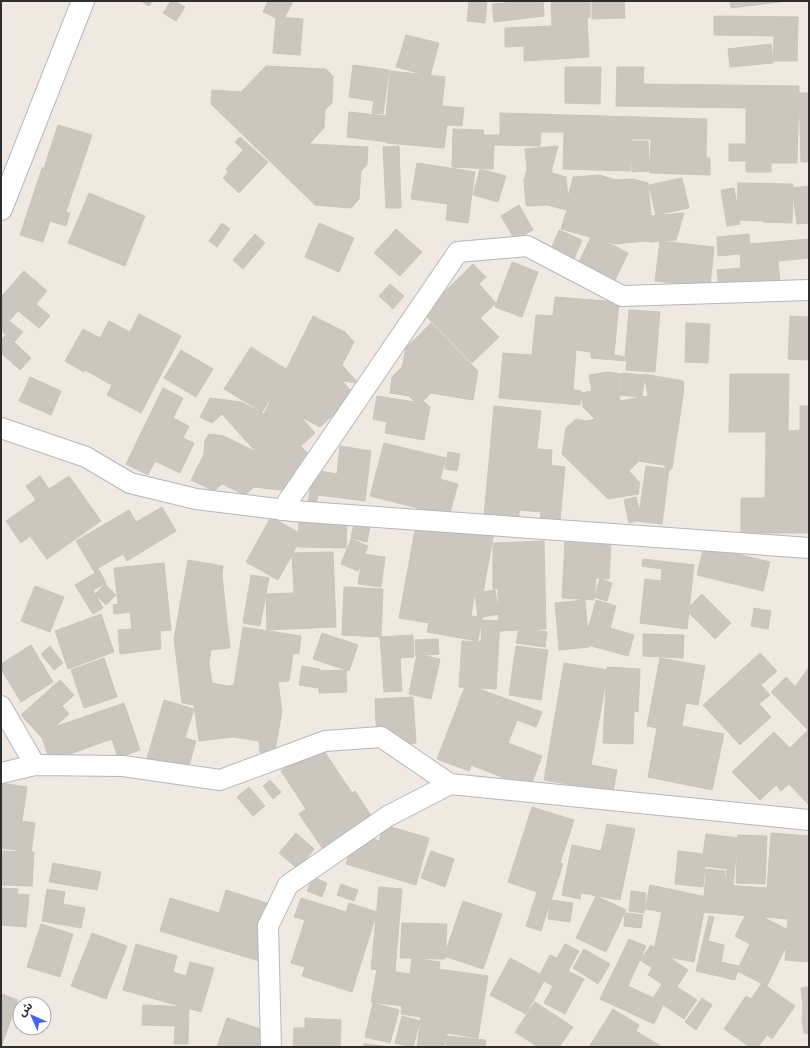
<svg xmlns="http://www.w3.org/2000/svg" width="810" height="1048" font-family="'Open Sans','Noto Sans Arabic',sans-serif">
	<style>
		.building { fill: #cbc7bf; stroke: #cbc5ba }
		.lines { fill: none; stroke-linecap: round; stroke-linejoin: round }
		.minor-casing { stroke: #b4b7c1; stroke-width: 22 }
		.tertiary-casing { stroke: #b4b7c1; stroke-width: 24 }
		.minor { stroke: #fff; stroke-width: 20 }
		.tertiary { stroke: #fff; stroke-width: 22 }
	</style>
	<rect width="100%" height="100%" fill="#efe9e1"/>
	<g class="building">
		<path d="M141 1H153L149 6Z"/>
		<path d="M171 1H175L185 7 176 21 163 13Z"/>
		<path d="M268 1H293L283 21 263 12Z"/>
		<path d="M469 1H487L485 23 467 21Z"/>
		<path d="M505 1H543L544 16 494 22 492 4 505 3Z"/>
		<path d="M551 1H590V17L587 18 589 57 524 61V46L505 47V28L552 26Z"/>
		<path d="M592 1H624L625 18 592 19Z"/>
		<path d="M730 1H787L731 8Z"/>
		<path d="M714 16 798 17 797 61H773L774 36 714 35Z"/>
		<path d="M276 17 303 19 300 55 273 53Z"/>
		<path d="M406 35 439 43 430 76 396 67Z"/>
		<path d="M771 44 773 63 730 67 728 49Z"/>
		<path d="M353 65 389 70 383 114 372 113 374 101 349 97Z"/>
		<path d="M266 66 326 69 333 76 332 103 325 110 324 128 309 144 368 147 367 165 361 171 359 199 351 208 315 205 211 104 212 90 241 92Z"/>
		<path d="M565 67H601L600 104 565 103Z"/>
		<path d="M617 67H644L643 84 799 86 797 163H771V172H746V161H729V144H746V108L616 106Z"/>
		<path d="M390 71 445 77 442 106 464 108 462 126 447 125 444 148 387 143V142L347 137 349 112 386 116Z"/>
		<path d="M799 93H809V162H801Z"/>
		<path d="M500 113 707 119 706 158H710V175L650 173 651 139H631L630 171 563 169 564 132H541L540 146 494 145 493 169 452 167 453 129 483 130 484 135H500Z"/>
		<path d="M58 125 92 135 66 212 70 213 66 226 50 221 43 242 20 235 42 168H44Z"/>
		<path d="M240 137 268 162 239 193 223 178 228 172 226 169 243 150 235 142Z"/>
		<path d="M631 141H648L650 171 632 172Z"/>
		<path d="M399 146 401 208H386L383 147Z"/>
		<path d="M558 146 552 168V173L566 177 568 197 573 177 599 175 616 180 633 179 648 183 651 216 684 213 676 240 651 242 646 241 615 244 561 229 567 210 547 205 530 206 526 205 524 180 527 170 525 149Z"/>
		<path d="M417 163 475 172 468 223 446 220 448 204 411 199Z"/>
		<path d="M480 169 506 176 498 202 473 195Z"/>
		<path d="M682 178 689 208 656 215 649 185Z"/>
		<path d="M738 183 793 184 792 223 763 222V221L737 220Z"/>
		<path d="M809 186V223L797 224 792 188Z"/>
		<path d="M734 188 740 224 727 226 721 190Z"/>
		<path d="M89 193 145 216 125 266 68 243Z"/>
		<path d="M519 205 533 230 515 240 501 216Z"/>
		<path d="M222 223 230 229 217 247 209 241Z"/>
		<path d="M319 223 354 238 339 272 305 257Z"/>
		<path d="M396 229 422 252 400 276 374 253Z"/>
		<path d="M559 230 582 240 574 259 551 249Z"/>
		<path d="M255 234 265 243 243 269 233 260Z"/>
		<path d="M749 234 750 244 809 239V258L778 261 780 283 719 288 717 270 741 268 740 254 718 256 717 237Z"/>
		<path d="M592 235 628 253 614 282 578 264Z"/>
		<path d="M660 241 714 247 710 287 655 281Z"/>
		<path d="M512 262 538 272 522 317 495 307Z"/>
		<path d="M473 264 486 277 479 284 496 303 480 318 499 337 472 363 423 313Z"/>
		<path d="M24 271 47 291 36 304 50 316 39 328 17 310V312L9 321 23 332 14 342 31 358 20 370 1 353V340L6 335 1 331V297Z"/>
		<path d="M390 284 404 296 393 309 379 296Z"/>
		<path d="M555 297 619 302 614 355 625 357 629 310 660 312 655 372 626 370 627 361 591 358V352L576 350 573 390 581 391 580 405 499 398 503 353 532 355 536 315 553 316Z"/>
		<path d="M139 314 181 336 141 413 107 395 112 385 85 370 84 372 65 361 83 329 100 338 109 321 130 332Z"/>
		<path d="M313 316 345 332 354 342 342 365 358 383 342 381 355 395 320 427 301 417 315 433 301 446 308 454 289 491 254 487 245 495 222 484 214 491 191 480 204 454 205 440 209 434 224 436 256 452 222 414 212 423 200 417 210 398 241 402 264 414Z"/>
		<path d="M790 316 809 317V360L788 359Z"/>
		<path d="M431 323 478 371 473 400 431 393 423 401 430 407 424 440 385 433 387 422 373 419 377 396 415 402 409 396 390 393 392 377 402 367 406 348Z"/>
		<path d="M686 323 710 324 708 363 685 362Z"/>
		<path d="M251 347 289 371 262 412 224 389Z"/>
		<path d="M181 350 213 369 196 397 164 378Z"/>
		<path d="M608 372 621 374 619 390 620 401 648 396 644 374 683 381 684 389 672 468 669 471 663 465 639 461 629 471 640 483 638 494 608 499 562 454 566 428 576 419 586 421 595 419 583 407 581 393 592 391 589 375Z"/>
		<path d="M622 373 645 375 642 397 620 395Z"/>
		<path d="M730 374H789L788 431 800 430V406H809L808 484H809V533H741V498H765L766 432H729Z"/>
		<path d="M30 377 61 391 51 415 19 401Z"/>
		<path d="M163 388 183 398 173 418 189 426 183 438 194 443 180 473 155 461 148 475 126 464Z"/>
		<path d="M494 406 541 411 537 449 552 450 551 465 565 467 560 521 540 519 541 512 519 510V520L484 517Z"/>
		<path d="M384 443 446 458 440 479 458 484 449 516 370 496Z"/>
		<path d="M340 446 371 451 365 501 318 495 316 504 308 503 313 470 337 474Z"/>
		<path d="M448 452 460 454 457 471 445 469Z"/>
		<path d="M646 466 669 469 662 524 638 521Z"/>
		<path d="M40 476 49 489 69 476 101 521 47 559 30 536 21 543 6 521 36 500 26 486Z"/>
		<path d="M636 497 642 520 629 523 624 500Z"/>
		<path d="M162 507 176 531 127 561 123 554 98 568 106 583 93 590 103 608 93 614 75 585 95 573 76 541 129 510 136 522Z"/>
		<path d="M271 517 303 535 278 580 246 562Z"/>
		<path d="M417 519 494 532 483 593 475 591 471 616 482 618 478 641 427 632 429 623 399 618Z"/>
		<path d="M299 522 347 523 346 548 298 547Z"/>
		<path d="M354 524 370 527 367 542 351 538Z"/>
		<path d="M351 539 368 546 358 571 341 564Z"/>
		<path d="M544 541 546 629 499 631 498 589H493V543Z"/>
		<path d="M565 542 611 545 609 579 596 578 594 600 562 598Z"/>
		<path d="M704 546 770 562 763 591 697 575Z"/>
		<path d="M333 552 336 627 267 630 266 594 294 593 292 553Z"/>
		<path d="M363 554 385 557 381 587 358 584Z"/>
		<path d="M643 559 694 565 687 629 640 623 645 579 661 581 662 569 642 566Z"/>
		<path d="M188 560 223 566 222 576 230 648 211 650 209 663 212 683 228 686 234 685 243 627 301 636 299 653 293 654 289 681 278 682 282 711 275 751 260 753 259 741 233 737 199 741 194 705 182 703 174 639Z"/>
		<path d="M164 563 171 630 160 631 161 649 120 654 118 630 132 629 130 612 114 614 113 605 118 604 114 568Z"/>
		<path d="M251 575 269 578 260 626 243 623Z"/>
		<path d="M600 579 612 583 607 601 594 597Z"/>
		<path d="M105 584 116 595 106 605 95 594Z"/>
		<path d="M35 586 64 597 50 632 21 621Z"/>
		<path d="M344 587 383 589 381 637 342 635Z"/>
		<path d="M495 590 499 614 478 618 475 593Z"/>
		<path d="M702 594 731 623 715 639 686 610Z"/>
		<path d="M585 600 589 647 559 650 555 603Z"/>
		<path d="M596 600 616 606 610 628 634 635 628 656 584 644Z"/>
		<path d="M754 608 771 611 768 629 751 626Z"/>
		<path d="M101 614 114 652 68 669 55 631Z"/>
		<path d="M482 620 500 621 496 689 459 687 462 641 481 642Z"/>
		<path d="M519 628 547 632 545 647 516 643Z"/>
		<path d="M322 633 358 645 349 671 313 659Z"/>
		<path d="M643 634 684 635 683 658 643 656Z"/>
		<path d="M413 635 414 657 400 658 402 691 384 692 380 637Z"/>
		<path d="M438 639 439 654 416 656 415 640Z"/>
		<path d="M31 645 53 682 21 702 1 669V664Z"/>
		<path d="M50 646 63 663 54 670 41 654Z"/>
		<path d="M516 646 548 650 541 700 509 695Z"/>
		<path d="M760 653 777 671 761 685 770 695 759 704 771 717 740 745 703 705Z"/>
		<path d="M417 654 440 659 431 699 409 694Z"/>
		<path d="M104 658 117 697 84 708 71 670Z"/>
		<path d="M660 658 705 666 698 705 686 703 682 726 724 734 712 790 648 777 657 728 647 726Z"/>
		<path d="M564 663 608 670 591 765 617 770 613 792 544 780Z"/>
		<path d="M302 666 320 669 317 688 299 685Z"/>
		<path d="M607 667 640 669 638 712 634 711 633 744 603 743Z"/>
		<path d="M809 667V701L793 690Z"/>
		<path d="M346 670 347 692 319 693 318 671Z"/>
		<path d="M786 677 809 701V805L789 784 781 791 776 785 760 800 732 772 774 732 790 748 808 730 771 692Z"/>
		<path d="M60 680 74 695 62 706 69 714 42 738 21 715Z"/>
		<path d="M466 684 542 712 536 727 517 720 508 743 542 756 530 788 471 765 469 771 437 759Z"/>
		<path d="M413 697 416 743 377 746 375 699Z"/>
		<path d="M164 700 194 709 185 738 196 741 186 776 145 765Z"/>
		<path d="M124 703 140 750 118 758 112 739 50 761 40 732Z"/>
		<path d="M320 745 352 793 355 791 372 817 323 849 299 814 306 809 281 771Z"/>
		<path d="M270 780 281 792 273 799 263 786Z"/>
		<path d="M1 783 27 787 22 821 35 823 31 852 1 848Z"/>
		<path d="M249 787 265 806 253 816 237 797Z"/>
		<path d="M532 807 574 820 560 863 563 864 541 931 526 926 537 892 508 882Z"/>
		<path d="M607 824 635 829 620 900 581 893 580 899 562 895 572 845 601 851Z"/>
		<path d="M384 825 429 838 416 885 346 864 355 833 379 841Z"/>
		<path d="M296 833 314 849 298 869 279 853Z"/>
		<path d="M771 833 809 836V962L785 960 788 919 703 912 706 869 725 871 724 885 767 888Z"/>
		<path d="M706 834 738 838 733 885 725 884 727 869 705 866 703 887 675 884 678 851 703 854Z"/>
		<path d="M738 835 767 836 765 884 736 883Z"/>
		<path d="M1 851 34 852 32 886 1 885Z"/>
		<path d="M431 851 454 859 445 887 421 878Z"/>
		<path d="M53 863 101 872 97 890 49 882Z"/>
		<path d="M313 877 327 883 322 897 307 891Z"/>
		<path d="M341 884 358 890 354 901 337 895Z"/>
		<path d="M650 885 707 897 694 962 653 954 662 912 645 909Z"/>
		<path d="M379 887 402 889 395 971 371 969Z"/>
		<path d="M1 888 18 889 17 894 29 895 26 927 1 925Z"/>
		<path d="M47 889 65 892 63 904 85 908 81 928 42 921Z"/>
		<path d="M226 890 276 906 259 961 160 931 170 898 219 913Z"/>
		<path d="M631 891 646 893 644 913 629 911Z"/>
		<path d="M596 896 626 910 606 952 576 938Z"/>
		<path d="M301 898 346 912 349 903 377 912 352 992 302 976 305 967 291 963 305 920 294 917Z"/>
		<path d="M551 900 573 903 570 922 548 919Z"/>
		<path d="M463 901 502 914 483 969 444 956Z"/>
		<path d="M748 910 793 932 767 986 737 971 750 944 735 936Z"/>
		<path d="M625 913 643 915 641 928 624 926Z"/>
		<path d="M709 916 714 917 708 941 724 945 721 962 739 966 735 980 696 971Z"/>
		<path d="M402 923 447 924 445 959 400 958Z"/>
		<path d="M41 924 73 934 60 977 27 967Z"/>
		<path d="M92 933 127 946 106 999 71 986Z"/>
		<path d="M629 939 646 946 628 986 664 1003 654 1024 600 999Z"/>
		<path d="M136 944 177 956 173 972 186 976 190 962 214 968 201 1012 123 990Z"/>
		<path d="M565 944 579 951 568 971 584 979 565 1014 544 1003 553 986 544 981 526 1014 490 995 510 958 540 974 550 955 557 958Z"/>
		<path d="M651 945 688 970 677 987 697 1000 684 1019 653 998 662 984 648 975 652 968 640 960Z"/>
		<path d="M584 949 610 964 598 984 573 968Z"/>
		<path d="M412 958 440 962 439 969 488 976 478 1038 447 1033 444 1047H417L421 1017 401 1014 402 1006 371 1002 377 969 410 974Z"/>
		<path d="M762 983 795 1006 772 1039 767 1035 758 1047H750L724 1029 746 996 751 999Z"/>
		<path d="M809 987V1034L804 1033 802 1020 803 1006 801 988Z"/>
		<path d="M1 994 18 1000 1 1047Z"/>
		<path d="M702 998 712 1005 696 1030 685 1022Z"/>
		<path d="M535 1002 573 1027 559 1047H538L515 1032Z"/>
		<path d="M373 1003 399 1010 390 1043 365 1037Z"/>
		<path d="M143 1005 189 1007 188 1044H174L175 1026 142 1025Z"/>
		<path d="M613 1009 639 1025 636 1031 662 1047H589Z"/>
		<path d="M402 1016 420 1021 413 1047 395 1043Z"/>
		<path d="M227 1018 279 1035 275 1047H217Z"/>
		<path d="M305 1018 341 1020 340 1047H293L294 1028H305Z"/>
		<path d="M447 1036 486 1040 485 1047H446Z"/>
		<path d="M364 1044 392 1047H363Z"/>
	</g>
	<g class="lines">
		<g class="minor-casing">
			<g id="minor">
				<path d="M1 428 86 457 130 483 196 499 293 511 809 548"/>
				<path d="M282 510 458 252 527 246 622 296 809 290"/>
				<path d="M1 706 35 765"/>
				<path d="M1 773 35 765 123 766 220 780 325 741 381 737 450 784 809 820"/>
				<path d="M271 1047 268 926 288 885 388 816 450 784"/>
			</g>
		</g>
		<g class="tertiary-casing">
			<path id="tertiary" d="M1 209 83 1"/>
		</g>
		<use href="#minor" class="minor"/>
		<use href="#tertiary" class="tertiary"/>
	</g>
	<rect width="810" height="1048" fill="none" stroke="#2e2e2e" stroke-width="4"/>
	<g transform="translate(32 1016) rotate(315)"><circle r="19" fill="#ffffff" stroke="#ababab"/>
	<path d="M0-3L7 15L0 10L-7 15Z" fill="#4264fb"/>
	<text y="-6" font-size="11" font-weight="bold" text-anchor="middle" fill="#2e2e2e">ش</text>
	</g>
</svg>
